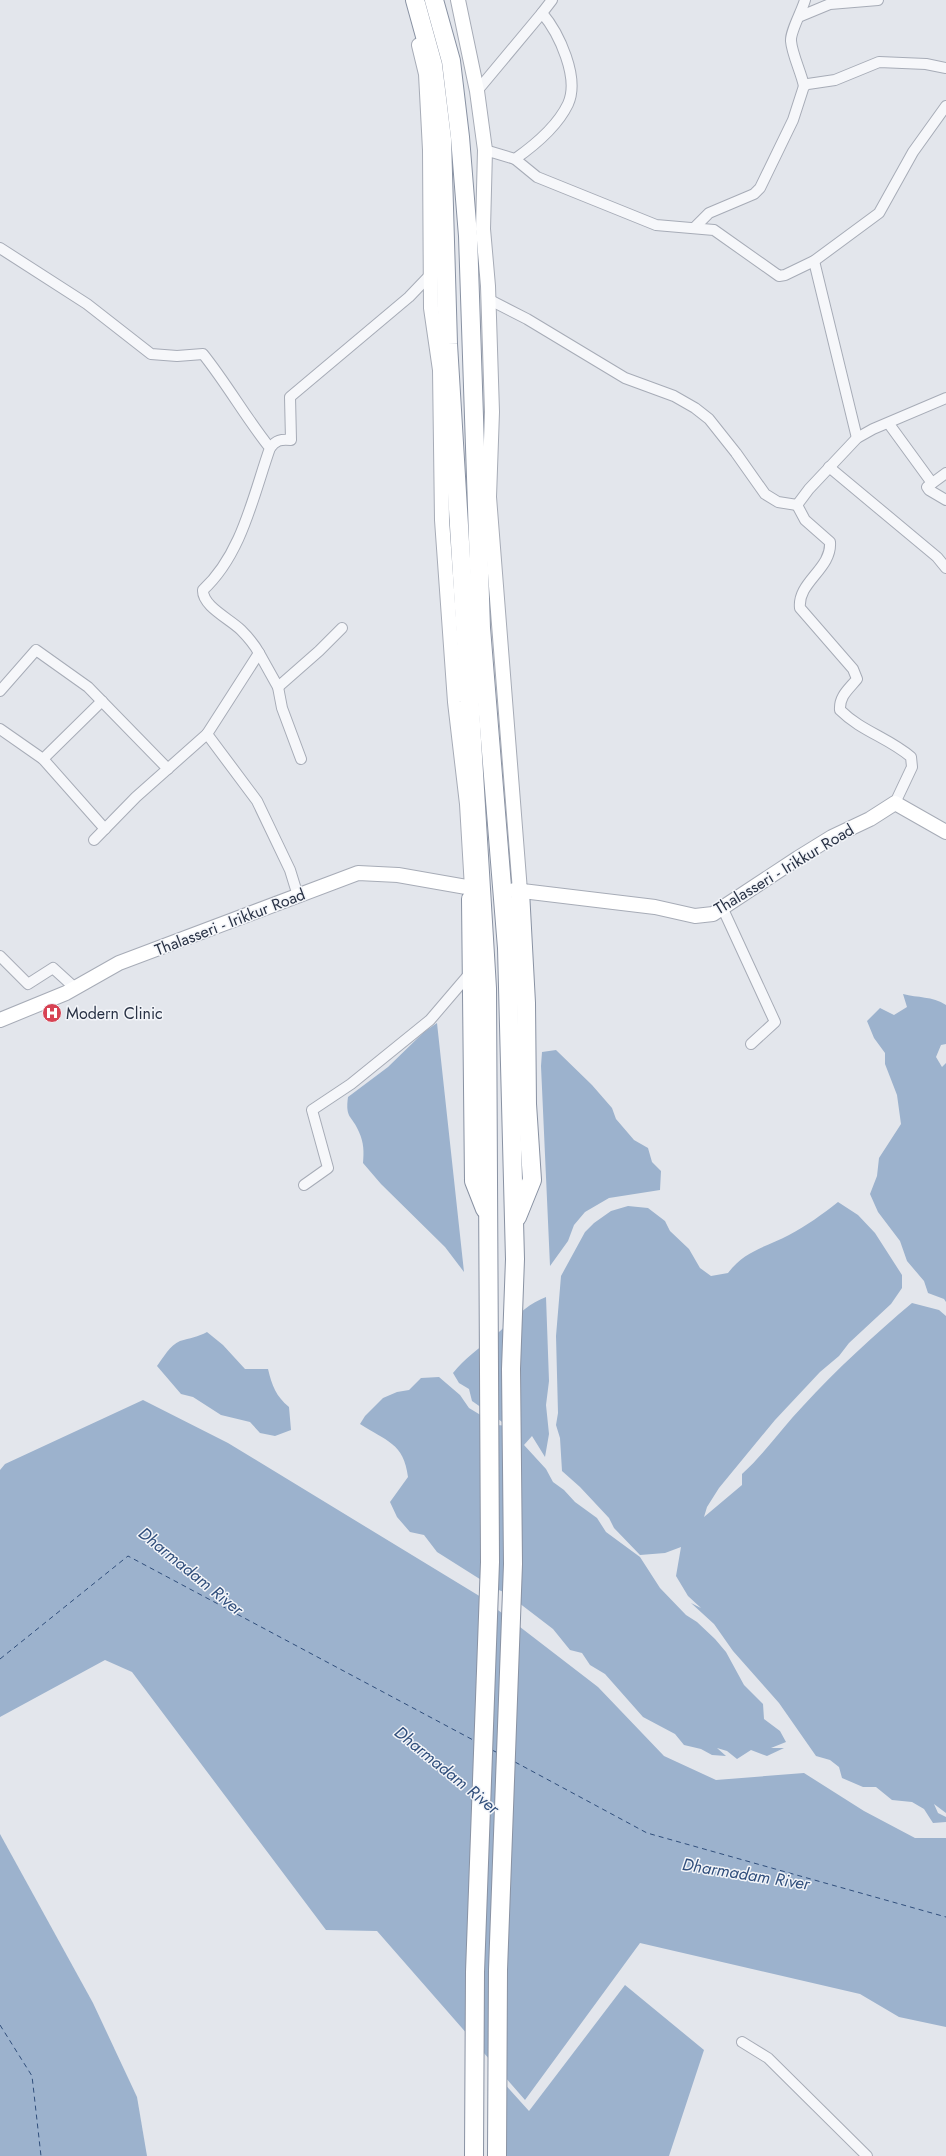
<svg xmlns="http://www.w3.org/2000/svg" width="946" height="2156" font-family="Jost,sans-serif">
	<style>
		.water { fill: #9cb2cd }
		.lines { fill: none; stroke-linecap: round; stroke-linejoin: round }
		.ferry { stroke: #314f7c; stroke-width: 1; stroke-dasharray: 5 4; stroke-linecap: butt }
		.street-casing { stroke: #a7acb7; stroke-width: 12 }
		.secondary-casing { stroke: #a7acb7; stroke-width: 16 }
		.highway-casing { stroke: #8992a3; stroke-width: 20 }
		.street { stroke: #f6f7fa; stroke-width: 10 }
		.secondary { stroke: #fff; stroke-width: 14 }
		.highway { stroke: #fff; stroke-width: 18 }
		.labels { text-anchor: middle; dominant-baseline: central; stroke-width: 3; stroke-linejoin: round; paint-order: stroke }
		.street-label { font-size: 16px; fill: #293245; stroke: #f3f5f9 }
		.poi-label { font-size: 16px; fill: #293245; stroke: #f3f5f9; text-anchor: start }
		.water-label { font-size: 17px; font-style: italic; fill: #314f7c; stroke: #f3f5f9 }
	</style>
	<rect width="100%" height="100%" fill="#e3e6ec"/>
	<g class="water">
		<path d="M903 994C918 998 932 996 946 1005V1044L941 1045 936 1057 942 1067 946 1063V1302L944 1299 928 1293 924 1281 907 1261 900 1241 878 1212 870 1194 877 1176 879 1158 901 1124 897 1095 885 1064V1053L874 1038 867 1021 880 1008 894 1015 907 1007Z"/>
		<path d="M437 1023 464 1272 445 1247 381 1184 363 1163C364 1152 364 1143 359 1132 352 1115 345 1119 348 1097L388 1067 424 1032Z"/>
		<path d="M556 1050 592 1085 612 1108 616 1119 634 1140 648 1148 652 1162 661 1171 660 1190 609 1198 585 1212 574 1225 568 1241 550 1266 541 1066 542 1052Z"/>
		<path d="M838 1202 858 1215 875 1233 902 1275V1288L891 1304 849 1343 839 1356 820 1372 775 1420 719 1488 707 1507 704 1517 742 1485V1474C765 1453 782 1428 803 1406 837 1369 874 1335 912 1303L939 1310 946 1316V1813L934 1804 938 1813 946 1817V1822L933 1823 924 1809 912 1802 892 1800 876 1787H863L842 1778 839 1767 830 1760 816 1756 779 1703 733 1651 714 1624 691 1603 701 1608 688 1596 676 1576 681 1547 665 1553 640 1555 614 1528 609 1518 580 1487 562 1471 560 1438 556 1425 558 1413 556 1336 561 1276 585 1232 594 1223 611 1211 628 1206 648 1208 665 1221 670 1231 689 1249 700 1268 711 1276 728 1273C744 1251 766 1247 789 1235 806 1226 823 1214 838 1202Z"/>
		<path d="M546 1297 549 1381 546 1405 549 1434 545 1457 532 1436 524 1445 546 1469 553 1482 564 1490 575 1502 597 1518 606 1532 640 1557 660 1588 686 1615 697 1622 715 1639 726 1652 744 1685 763 1704 764 1719 780 1731 786 1742 771 1748H784L767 1756 751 1750 737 1759 727 1751 717 1748 726 1756 712 1755 701 1749 684 1745 675 1734 643 1717 605 1674 590 1665 582 1653 570 1650 553 1629 506 1593 494 1588 437 1552 424 1535 410 1532 397 1517 390 1502 408 1477C404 1443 386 1441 360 1424L365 1416 383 1398 397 1392 409 1390 421 1378 439 1377 460 1395 469 1408 497 1425 508 1426 472 1401 469 1389 459 1383 453 1373C464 1359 478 1349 492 1338 510 1323 523 1306 546 1297Z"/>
		<path d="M207 1332 223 1345 245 1369H268C272 1386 276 1396 289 1407L291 1430 275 1436 260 1433 250 1422 221 1415 193 1397 181 1394 157 1366C163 1358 170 1345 180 1341 190 1338 198 1337 207 1332Z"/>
		<path d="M143 1400 228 1443 481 1597 598 1687 664 1756 716 1780 804 1773 864 1811 915 1838H946V2027L899 2017 860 1994 640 1943 525 2100 377 1931 326 1930 132 1672 105 1660 0 1717V1470L5 1464Z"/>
		<path d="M0 1834 93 2003 137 2097 147 2156H0Z"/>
		<path d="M625 1985 704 2050 669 2156H504L502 2081 529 2111Z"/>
	</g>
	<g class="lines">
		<g class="ferry">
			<path d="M0 1659 128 1556 475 1741"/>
			<path d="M492 1750 498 1753"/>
			<path d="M515 1762 647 1833 946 1917"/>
			<path d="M0 2025 32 2076 41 2156"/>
		</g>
		<g class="street-casing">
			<g id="street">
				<path d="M801 16 830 4 878 0"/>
				<path d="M804 86C801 72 792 54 791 41 790 32 802 11 805 0"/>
				<path d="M477 91 542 13"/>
				<path d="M485 150 515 159C535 145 557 127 568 104 580 78 559 33 542 13L552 0"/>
				<path d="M515 159 537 177 656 225 714 230 779 276 785 275 814 261 879 213 913 152 946 106"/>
				<path d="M694 228 709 213 754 194 760 188 793 120 804 86 808 84 835 80 879 62 926 64 946 68"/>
				<path d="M0 248 87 304 151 354 177 356 203 354C227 384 246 418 270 448 253 496 242 554 203 590 202 606 230 619 241 630 248 637 254 644 259 653L207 734 257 801 290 870 298 896"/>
				<path d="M814 261 857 438"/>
				<path d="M488 299 527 319 625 378 674 396 695 408 709 419 736 453 765 494 778 502 797 505"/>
				<path d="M889 424 932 483"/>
				<path d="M270 448C276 440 281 439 291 440L290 397 409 297 432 273"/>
				<path d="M829 467 937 557 946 568"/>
				<path d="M946 473 927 487 929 490 946 500"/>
				<path d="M259 653 278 687 282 708 301 759"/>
				<path d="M278 687 319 651 342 628"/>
				<path d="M0 691 36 650 88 687 168 769"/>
				<path d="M0 729 43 759 105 829"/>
				<path d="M43 759 102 701"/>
				<path d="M895 803 912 767 911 757C889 738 861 731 840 710 839 696 849 689 857 679L853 669 800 608C797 582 832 569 830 542L805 520 797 505 809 489 857 438 873 429 946 398"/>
				<path d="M94 840 136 797 207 734"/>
				<path d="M722 907 775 1022 751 1044"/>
				<path d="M0 956 28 984 53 968 75 988"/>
				<path d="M304 1185 328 1168 312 1110 351 1084 430 1020 471 972"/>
				<path d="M742 2042 768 2058 867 2156"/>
			</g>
		</g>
		<g class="secondary-casing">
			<g id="secondary">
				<path d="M458 0 477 91 485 150 483 229 488 286 492 412 489 497 520 891"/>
				<path d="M514 890 655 907 695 916 713 914 798 858 832 837 870 819 895 803 946 832"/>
				<path d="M0 1020 66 993 119 963 358 873 398 875 472 888 467 804 455 702 442 520 440 370 431 308 430 150 426 74 419 45"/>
			</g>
		</g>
		<g class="highway-casing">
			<g id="highway">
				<path d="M415 0 433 65 442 139 448 344 487 988 490 1562 475 1972 474 2156"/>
				<path d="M434 0 451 61 460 137 468 236 481 628 507 948 515 1259 511 1369 513 1564 498 1970 497 2156"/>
				<path d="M471 899 474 1181 485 1209"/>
				<path d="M517 1217 532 1180 527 1104 526 1003 520 891"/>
			</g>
		</g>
		<use href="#street" class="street"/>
		<use href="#secondary" class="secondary"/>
		<use href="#highway" class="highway"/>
	</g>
	<defs>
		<g id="hospital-disc" transform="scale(1)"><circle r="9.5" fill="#d74253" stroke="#f3f5f9"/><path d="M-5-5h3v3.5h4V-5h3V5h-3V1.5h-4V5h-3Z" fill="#fff"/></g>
	</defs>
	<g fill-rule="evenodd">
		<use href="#hospital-disc" x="52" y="1013"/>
	</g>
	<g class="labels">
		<g class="street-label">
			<text transform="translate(784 869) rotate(-31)">Thalasseri - Irikkur Road</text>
			<text transform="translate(230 922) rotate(-21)">Thalasseri - Irikkur Road</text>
		</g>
		<g class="poi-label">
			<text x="66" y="1013">Modern Clinic</text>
		</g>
		<g class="water-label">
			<text transform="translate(191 1571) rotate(39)">Dharmadam River</text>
			<text transform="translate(447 1770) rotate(39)">Dharmadam River</text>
			<text transform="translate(746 1874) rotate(9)">Dharmadam River</text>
		</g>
	</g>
</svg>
